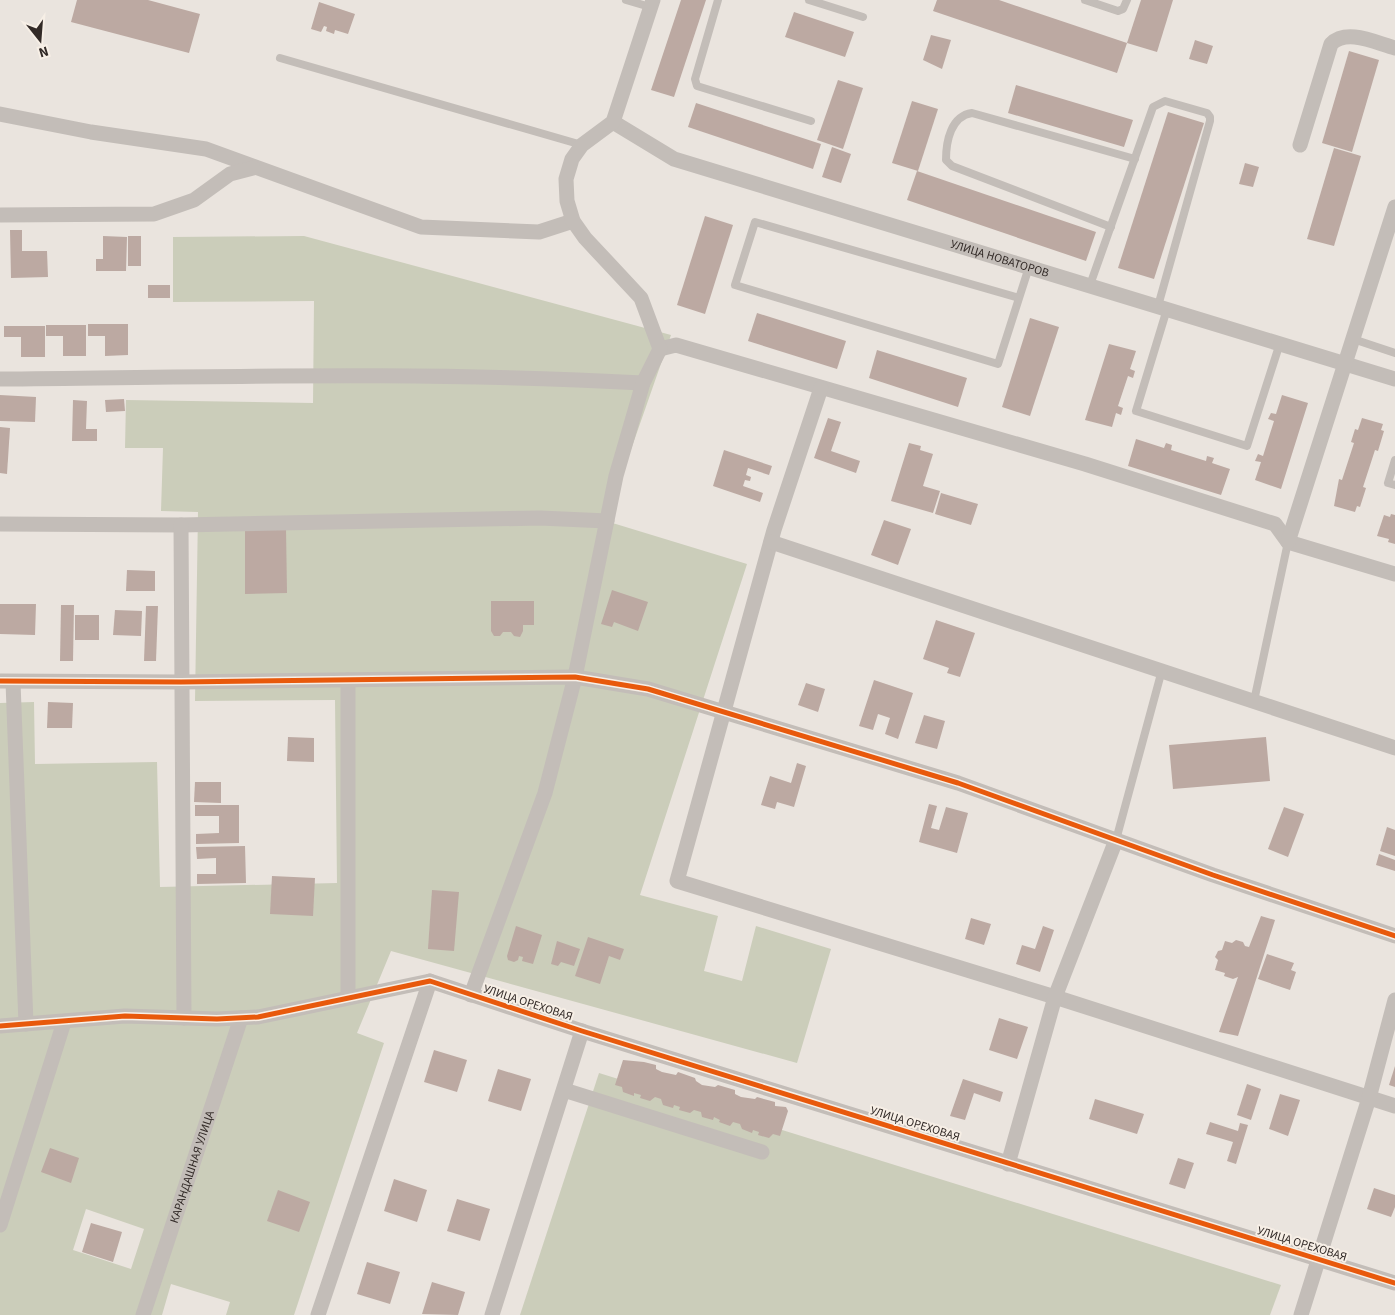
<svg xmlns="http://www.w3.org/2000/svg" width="1395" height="1315" font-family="'Source Sans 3',sans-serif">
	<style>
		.green { fill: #cbcdba; fill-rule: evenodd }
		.building { fill: #bca9a2 }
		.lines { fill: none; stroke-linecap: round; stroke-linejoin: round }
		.service { stroke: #c3bdb8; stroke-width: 8 }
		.minor { stroke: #c3bdb8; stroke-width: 15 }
		.cycleway-casing { stroke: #f7efe6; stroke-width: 8 }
		.cycleway { stroke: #e8590c; stroke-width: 5 }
		.labels { text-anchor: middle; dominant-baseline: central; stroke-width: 4; stroke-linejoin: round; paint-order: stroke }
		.street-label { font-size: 12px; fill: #322a27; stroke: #f7efe6 }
	</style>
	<rect width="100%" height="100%" fill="#eae4de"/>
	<g class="green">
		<path d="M304 236 671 335 606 521 747 564 640 895 718 916 704 971 742 981 756 926 831 949 797 1063 391 951 357 1033 384 1043 294 1315H226L230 1302 171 1284 162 1315H0V703L34 702 35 764 157 762 160 887 337 883 335 700 195 701 198 512 161 511 163 448H125L126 400 313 403 314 301 173 302V237ZM86 1209 144 1229 131 1269 73 1250Z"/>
		<path d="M599 1073 1281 1285 1270 1315H520Z"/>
	</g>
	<g class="building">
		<path d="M77 0H148L200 14 189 53 71 22Z"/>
		<path d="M681 0H706L674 97 651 90Z"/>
		<path d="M937 0H999L1127 43 1117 73 933 11Z"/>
		<path d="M1141 0H1173L1157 52 1127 43Z"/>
		<path d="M319 2 355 14 348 34 335 30 334 34 326 31 327 27 324 26 321 32 311 29Z"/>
		<path d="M794 12 854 32 845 57 785 37Z"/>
		<path d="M931 35 951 40 942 69 923 60Z"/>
		<path d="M1195 40 1213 46 1207 64 1189 59Z"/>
		<path d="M1349 51 1379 60 1352 152 1322 143Z"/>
		<path d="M838 80 863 88 843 149 817 140Z"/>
		<path d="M1016 85 1133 120 1124 147 1008 113Z"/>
		<path d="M912 101 938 109 918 171 892 163Z"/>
		<path d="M696 103 821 144 813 169 688 127Z"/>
		<path d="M1168 112 1204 123 1154 279 1118 268Z"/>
		<path d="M832 147 851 154 841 183 822 177Z"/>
		<path d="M1334 148 1361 156 1334 246 1307 239Z"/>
		<path d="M1245 163 1259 167 1253 187 1239 184Z"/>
		<path d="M917 171 1096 232 1086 261 907 200Z"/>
		<path d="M705 216 733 225 705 314 677 305Z"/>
		<path d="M10 230H22V251H47L48 277 11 278Z"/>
		<path d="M103 236 127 237 126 271H96V259H103Z"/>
		<rect x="128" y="236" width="13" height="30"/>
		<rect x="148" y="285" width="22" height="13"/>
		<path d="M757 313 846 341 837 369 748 341Z"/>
		<path d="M1030 318 1059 327 1030 416 1002 407Z"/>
		<path d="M88 324H128V355L105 356V336H88Z"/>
		<path d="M46 325H86V356H63V336H46Z"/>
		<path d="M4 326H45V357H21V337H4Z"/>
		<path d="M1109 344 1136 351 1130 369 1135 371 1133 378 1128 376 1118 406 1123 408 1121 415 1116 413 1112 427 1085 420Z"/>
		<path d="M877 350 967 378 958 407 869 378Z"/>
		<path d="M0 395 36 397 35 422 0 421Z"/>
		<path d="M1282 395 1308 403 1281 489 1255 480 1261 462 1255 461 1258 454 1263 456 1274 421 1268 419 1271 413 1276 414Z"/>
		<path d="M124 399 125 411 106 412 105 400Z"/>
		<path d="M73 400 87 401 86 429H97V441H72Z"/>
		<path d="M828 418 841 422 831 451 860 461 856 473 814 458Z"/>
		<path d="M1362 418 1383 424 1381 430 1384 431 1378 451 1375 450 1363 487 1366 488 1360 507 1357 506 1355 512 1334 506 1339 479 1342 480 1354 443 1351 442 1355 429 1358 430Z"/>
		<path d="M0 427 10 428 7 474 0 473Z"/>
		<path d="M1136 439 1164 448 1166 443 1172 445 1171 450 1206 461 1207 456 1214 458 1212 463 1230 469 1221 495 1128 466Z"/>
		<path d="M909 443 921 446 920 450 933 454 923 486 940 491 933 513 891 501Z"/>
		<path d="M724 450 772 466 769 475 748 468 746 475 751 477 750 481 745 480 743 486 763 493 760 502 713 486Z"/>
		<path d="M941 493 978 504 971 525 935 514Z"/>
		<path d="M1391 514 1395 515V544L1388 542 1389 539 1377 536 1384 515 1390 517Z"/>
		<path d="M884 520 911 529 898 565 871 555Z"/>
		<path d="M286 529 287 593 245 594V530Z"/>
		<path d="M127 570 155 571V591H126Z"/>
		<path d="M612 590 648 602 638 631 614 622 612 627 601 624Z"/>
		<path d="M491 601H534V625H523V631L520 637 514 636 511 632H503L500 636H494L491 631Z"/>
		<path d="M0 604H36L35 635 0 634Z"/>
		<path d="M61 605H74L73 661H60Z"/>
		<path d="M146 606H158L156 661H144Z"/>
		<path d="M115 610 142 611 141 636 113 635Z"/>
		<rect x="75" y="615" width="24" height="25"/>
		<path d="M936 620 975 633 960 677 947 673 949 668 923 659Z"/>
		<path d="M874 680 913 693 898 739 885 734 890 718 878 714 873 730 859 726Z"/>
		<path d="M806 683 825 689 818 712 798 705Z"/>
		<path d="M48 702 73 703 72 728H47Z"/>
		<path d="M924 715 945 721 937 749 915 743Z"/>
		<path d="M288 737 314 738V762L287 761Z"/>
		<path d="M1266 737 1270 781 1173 789 1169 745Z"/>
		<path d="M797 763 806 766 794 807 777 802 775 809 761 805 770 776 791 783Z"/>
		<path d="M195 782H221V803L194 802Z"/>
		<path d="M929 804 937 806 931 828 939 830 946 807 968 813 957 853 919 842Z"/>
		<path d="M195 805H239V843L196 844V834L219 833V816H195Z"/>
		<path d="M1284 807 1304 814 1288 857 1268 849Z"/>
		<path d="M1387 827 1395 830V856L1380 851Z"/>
		<path d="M245 846 246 883 197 884V874H216V858L197 859 196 847Z"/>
		<path d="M1379 854 1395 860V871L1376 865Z"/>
		<path d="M272 876 315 878 313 916 270 914Z"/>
		<path d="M432 890 459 892 454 951 428 949Z"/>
		<path d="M1261 916 1275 920 1238 1036 1219 1032 1238 977 1233 979 1224 976 1225 973 1215 970 1218 960 1215 957 1218 951 1222 950 1225 941 1232 943 1236 940 1243 942 1245 946 1249 947Z"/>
		<path d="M971 918 991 924 984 945 965 939Z"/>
		<path d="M516 926 542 935 533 964 522 961 523 957 519 956 518 960 514 962 508 960 507 956Z"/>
		<path d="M1043 926 1054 930 1040 972 1016 964 1022 945 1035 949Z"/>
		<path d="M588 937 624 949 620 960 609 956 600 984 575 976Z"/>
		<path d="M557 941 580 949 574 966 561 962 558 966 551 964Z"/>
		<path d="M1267 954 1294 963 1291 970 1296 972 1290 990 1258 979Z"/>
		<path d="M999 1018 1028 1027 1017 1059 989 1050Z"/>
		<path d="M434 1050 467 1060 457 1092 424 1082Z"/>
		<path d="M623 1060 644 1062 656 1065V1069L662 1072 676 1075 678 1072 695 1078 696 1081 702 1085 715 1087 718 1085 735 1090V1094L741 1097 755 1099 757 1097 775 1102V1106L786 1107 788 1111 780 1136 773 1134 769 1138 758 1135 759 1132 753 1130 752 1133 742 1129 740 1124 733 1122 730 1126 719 1122 720 1120 714 1117 713 1120 702 1117 701 1112 694 1110 690 1113 679 1110 680 1107 674 1105 673 1108 663 1105 661 1099 655 1097 650 1101 640 1098 641 1095 634 1093V1096L623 1092 622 1087 615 1085Z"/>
		<path d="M1395 1066V1087L1389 1085Z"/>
		<path d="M498 1069 531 1079 521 1111 488 1101Z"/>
		<path d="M963 1079 1003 1092 1000 1102 974 1093 965 1120 950 1116Z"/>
		<path d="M1247 1084 1261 1089 1251 1120 1237 1115Z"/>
		<path d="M1280 1094 1300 1100 1288 1136 1269 1129Z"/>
		<path d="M1095 1099 1144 1114 1137 1134 1089 1119Z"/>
		<path d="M1210 1122 1238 1131 1240 1123 1248 1125 1236 1164 1227 1161 1233 1142 1206 1134Z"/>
		<path d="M50 1148 79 1158 71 1183 41 1172Z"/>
		<path d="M1178 1158 1194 1163 1185 1189 1169 1184Z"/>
		<path d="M394 1179 427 1190 417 1222 384 1211Z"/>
		<path d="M1374 1188 1395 1195V1207L1391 1217 1367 1209Z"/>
		<path d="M278 1190 310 1202 299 1232 267 1221Z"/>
		<path d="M457 1199 490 1209 480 1241 447 1231Z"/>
		<path d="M91 1223 122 1232 113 1262 82 1252Z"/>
		<path d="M367 1262 400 1272 390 1304 357 1294Z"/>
		<path d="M432 1282 465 1292 458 1315 422 1314Z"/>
	</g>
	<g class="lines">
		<g class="service">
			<path d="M626 0 650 7"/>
			<path d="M718 0 695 79 697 86 811 121"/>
			<path d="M809 0 863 17"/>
			<path d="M1085 0 1118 11 1123 9 1127 0"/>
			<path d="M280 58 582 145"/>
			<path d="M1111 227 952 166 946 160C946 141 951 116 972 113L1135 159"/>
			<path d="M1090 285 1153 107 1165 101 1207 113 1210 117V121L1158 306"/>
			<path d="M1019 298 755 222 735 285 998 364 1029 267"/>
			<path d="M1167 309 1136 411 1247 446 1280 343"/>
			<path d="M1353 339 1395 353"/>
			<path d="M1395 460 1388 483 1395 485"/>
			<path d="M1254 701 1288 542"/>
			<path d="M1116 840 1162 670"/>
		</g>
		<g class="minor">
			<path d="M0 114 91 132 206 149 421 227 539 232 573 221"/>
			<path id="s1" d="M613 122 674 159 1395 379"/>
			<path d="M1300 145 1331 44C1347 28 1376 43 1395 48"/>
			<path d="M0 215 154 214 194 200 230 174 253 168"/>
			<path d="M660 349 676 345 1085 464 1275 524 1288 542 1395 574"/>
			<path d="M0 379C214 377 429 371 643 383"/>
			<path d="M821 388 774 530 677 881 1055 997 1395 1106"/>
			<path d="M0 524 181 525 540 518 607 521"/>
			<path d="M181 525 184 1018"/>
			<path d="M771 542 1395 748"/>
			<path d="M1288 542 1395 207"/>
			<path d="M348 680V997"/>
			<path d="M0 681 181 682 575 677 648 689 958 783 1213 875 1395 936"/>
			<path d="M13 682 26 1024"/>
			<path d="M471 995 545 793 575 677 616 476 643 383 660 349 641 298 585 238 573 221 567 201 566 179 572 159 582 145 613 122 653 0"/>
			<path d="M0 1026 125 1016 217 1019 258 1017 430 981 582 1031 1395 1283"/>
			<path d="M564 1090 762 1152"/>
			<path d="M1008 1164 1055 997 1116 840"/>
			<path d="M0 1225 64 1022"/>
			<path id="s2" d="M143 1315 241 1018"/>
			<path d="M318 1315 430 981"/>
			<path d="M492 1315 582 1031"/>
			<path d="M1301 1315 1369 1098 1395 1000"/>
		</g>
		<g class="cycleway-casing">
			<g id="cycleway">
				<path d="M0 681 181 682 575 677 648 689 958 783 1213 875 1395 936"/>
				<path d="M0 1026 125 1016 217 1019 258 1017 430 981 582 1031 1395 1283"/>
			</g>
		</g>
		<use href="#cycleway" class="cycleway"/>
	</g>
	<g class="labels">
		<g class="street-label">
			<text stroke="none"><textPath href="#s1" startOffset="412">УЛИЦА НОВАТОРОВ</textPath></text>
			<text transform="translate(528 1003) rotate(18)">УЛИЦА ОРЕХОВАЯ</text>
			<text transform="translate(915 1124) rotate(17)">УЛИЦА ОРЕХОВАЯ</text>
			<text stroke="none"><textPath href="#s2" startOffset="156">КАРАНДАШНАЯ УЛИЦА</textPath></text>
			<text transform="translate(1302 1244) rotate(17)">УЛИЦА ОРЕХОВАЯ</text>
		</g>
	</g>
	<g transform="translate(40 40) rotate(163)" stroke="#f7efe6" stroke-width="4" paint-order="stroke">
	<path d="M0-4L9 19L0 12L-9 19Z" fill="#322a27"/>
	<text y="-8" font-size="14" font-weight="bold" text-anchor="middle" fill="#322a27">N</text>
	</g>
</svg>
